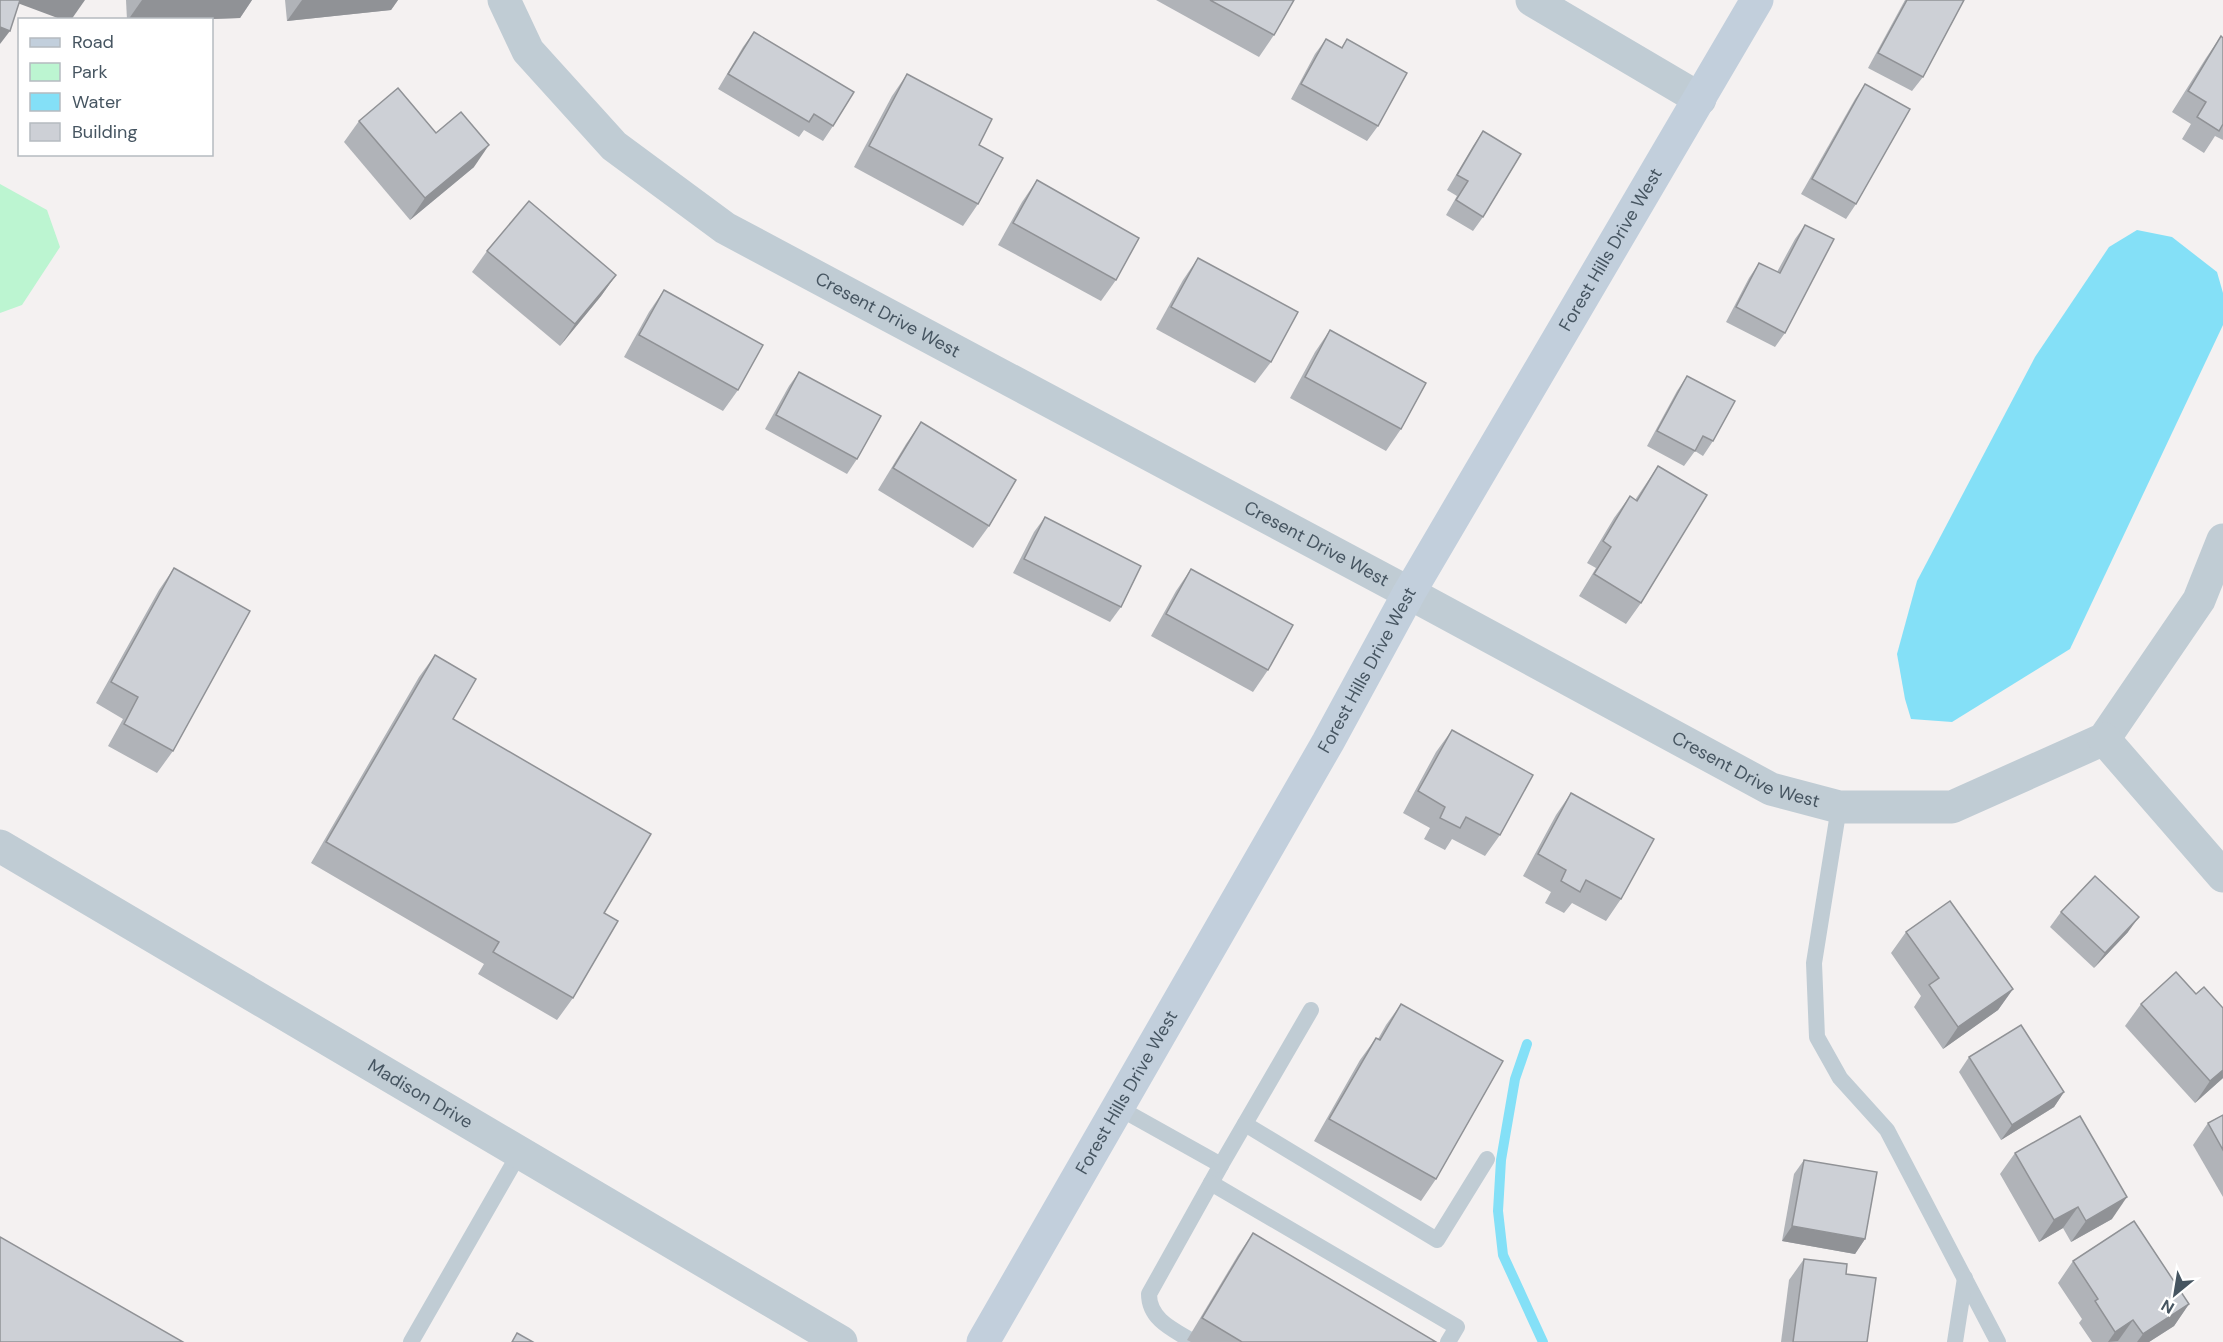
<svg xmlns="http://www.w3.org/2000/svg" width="2223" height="1342" font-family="'DM Sans',sans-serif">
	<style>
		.green { fill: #bcf5d1 }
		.water { fill: #84e0f7 }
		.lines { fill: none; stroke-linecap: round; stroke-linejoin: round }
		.stream { stroke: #84e0f7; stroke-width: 10 }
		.service { stroke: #c0ccd4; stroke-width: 16 }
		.minor { stroke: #c0ccd4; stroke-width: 33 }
		.secondary { stroke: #c2cfdc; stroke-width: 33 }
		.wall { fill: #b0b3b8 }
		.shaded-wall { fill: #909296 }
		.building { fill: #cdd0d6; stroke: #909296; stroke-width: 1.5 }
		.labels { text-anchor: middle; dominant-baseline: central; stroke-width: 5; stroke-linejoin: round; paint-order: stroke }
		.street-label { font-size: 18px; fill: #465561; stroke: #fff }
	</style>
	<rect width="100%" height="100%" fill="#f4f1f1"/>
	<path class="green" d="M0 184 47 210 60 247 22 305 0 313Z"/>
	<path class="water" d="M2137 230 2172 237 2217 272 2223 293V325L2070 649 1952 722 1911 719 1905 699 1897 654 1917 581 2035 357 2109 247Z"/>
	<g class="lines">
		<path class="stream" d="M1527 1044 1515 1079 1501 1160 1498 1211 1503 1255 1543 1342"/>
		<g class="service">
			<path d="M1839 807 1814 963 1817 1037 1840 1078 1887 1130 1998 1342"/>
			<path d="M1119 1108 1221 1165 1149 1294C1149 1320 1174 1330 1194 1342"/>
			<path d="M1245 1124 1437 1240 1487 1159"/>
			<path d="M1221 1165 1311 1010"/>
			<path d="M1211 1183 1457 1327 1448 1342"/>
			<path d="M411 1342 520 1152"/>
			<path d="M1955 1342 1965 1278"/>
		</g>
		<g class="minor">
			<path id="s1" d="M504 0 528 51 614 146 725 228 1409 593 1771 789 1839 807H1952L2104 739 2199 600 2223 540"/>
			<path d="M1532 0 1700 99"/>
			<path d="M2104 739 2223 876"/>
			<path id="s2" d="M0 846 841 1342"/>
		</g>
		<path class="secondary" id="s3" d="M983 1342 1328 742 1409 593 1757 0"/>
	</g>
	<g class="wall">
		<path d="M126 0H252L240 18 183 20H127Z"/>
		<path d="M285 0H398L391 10 287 21Z"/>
		<path d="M1156 0H1294L1274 35 1259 57Z"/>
		<path d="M1905 0H1964L1923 77 1912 91 1868 68Z"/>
		<path d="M754 32 833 126 823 141 804 130 799 137 718 89 743 47Z"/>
		<path d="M2221 36 2223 38V140L2215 136 2204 153 2182 139 2191 124 2172 112 2206 58Z"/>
		<path d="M1326 39 1341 48 1347 39 1378 126 1367 141 1291 99 1315 54Z"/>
		<path d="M907 74 979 145 978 204 963 226 854 167 892 96Z"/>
		<path d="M1865 84 1856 204 1846 219 1801 194 1855 99Z"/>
		<path d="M359 121 474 167 410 220 344 142Z"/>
		<path d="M1483 131V217L1473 231 1446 215 1457 196 1447 190 1473 146Z"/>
		<path d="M1037 180 1116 280 1101 301 998 245 1022 202Z"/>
		<path d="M1805 225 1785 333 1775 347 1726 322 1749 278 1759 263 1777 272 1795 239Z"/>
		<path d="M487 251 616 275 601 296 560 346 472 272Z"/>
		<path d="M1198 258 1271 362 1255 383 1156 329 1183 280Z"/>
		<path d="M664 290 738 390 723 411 624 357 649 312Z"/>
		<path d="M1330 330 1401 429 1386 451 1290 398 1315 352Z"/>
		<path d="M799 372 857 459 847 474 765 429 789 386Z"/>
		<path d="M1687 376 1713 441 1703 456 1695 451 1684 466 1647 446 1677 391Z"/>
		<path d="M921 422 989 526 973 548 878 490 906 444Z"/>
		<path d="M1658 466 1641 603 1626 624 1579 596 1596 568 1587 563 1614 518 1630 496 1635 500Z"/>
		<path d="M1045 517 1121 607 1110 622 1013 573 1034 532Z"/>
		<path d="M174 568 173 751 157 773 108 746 123 719 96 703 159 590Z"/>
		<path d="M1191 569 1268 670 1253 692 1151 636 1176 591Z"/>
		<path d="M435 655 453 719 604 913 573 998 557 1020 478 974 484 964 311 863 419 677Z"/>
		<path d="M1452 730 1500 835 1485 856 1452 839 1445 850 1424 839 1430 828 1403 813 1436 752Z"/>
		<path d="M1571 793 1621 899 1606 921 1572 903 1564 913 1545 903 1551 892 1523 876 1556 815Z"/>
		<path d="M2061 912 2128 932 2094 968 2050 927Z"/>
		<path d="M1906 932 2013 989 1998 1010 1943 1049 1914 1007 1921 996 1891 953Z"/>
		<path d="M2196 994 2223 1008V1078L2195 1103 2125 1026 2141 1004Z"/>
		<path d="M1401 1004 1436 1179 1421 1201 1314 1141 1360 1060 1376 1038 1378 1039 1386 1025Z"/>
		<path d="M1969 1057 2064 1092 2054 1107 2001 1140 1959 1072Z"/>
		<path d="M2223 1115V1197L2193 1145 2208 1123Z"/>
		<path d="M2015 1153 2112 1219 2071 1242 2063 1228 2039 1242 2000 1174Z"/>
		<path d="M1804 1160 1865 1239 1855 1254 1782 1241 1794 1174Z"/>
		<path d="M1253 1233 1436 1342H1191L1187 1340 1238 1255Z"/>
		<path d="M1804 1259 1846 1274 1867 1342H1781L1789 1280Z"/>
		<path d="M2073 1261 2189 1304 2174 1326 2149 1342H2092L2079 1323 2082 1319 2058 1283Z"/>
	</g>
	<g class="shaded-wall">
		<path d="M13 0H85L71 20H63L12 1Z"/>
		<path d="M142 0H252L240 18 183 20H128Z"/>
		<path d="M302 0H398L391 10 287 21Z"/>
		<path d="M0 27 10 31 0 44Z"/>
		<path d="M489 145 474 167 410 220 425 198Z"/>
		<path d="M616 275 601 296 560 346 575 324Z"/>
		<path d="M2139 917 2128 932 2094 968 2105 953Z"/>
		<path d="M2013 989 1998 1010 1943 1049 1958 1027Z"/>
		<path d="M2223 1070V1078L2195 1103 2210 1081Z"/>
		<path d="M2064 1092 2054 1107 2001 1140 2012 1125Z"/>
		<path d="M2127 1197 2112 1219 2071 1242 2086 1221Z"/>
		<path d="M2078 1207 2063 1228 2039 1242 2054 1220Z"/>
		<path d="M1792 1226 1865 1239 1855 1254 1782 1241Z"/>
		<path d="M2189 1304 2174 1326 2149 1342H2137L2143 1334Z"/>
		<path d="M2133 1320 2118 1341 2108 1342 2115 1332Z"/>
	</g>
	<g class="building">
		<path d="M0 0H20L10 31 0 27Z"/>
		<path d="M1210 0H1294L1274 35Z"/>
		<path d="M1907 0H1964L1923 77 1878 53Z"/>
		<path d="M754 32 854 92 833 126 814 114 809 122 728 74Z"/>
		<path d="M2221 36 2223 38V124L2219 131 2197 117 2206 102 2188 91Z"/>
		<path d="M1326 39 1342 48 1347 39 1407 73 1378 126 1301 84Z"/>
		<path d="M907 74 992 119 979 145 1003 158 978 204 869 146Z"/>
		<path d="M1865 84 1910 109 1856 204 1812 179Z"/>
		<path d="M398 88 436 133 461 112 489 145 425 198 359 121Z"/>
		<path d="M1483 131 1521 154 1483 217 1456 200 1468 181 1457 175Z"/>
		<path d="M1037 180 1139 238 1116 280 1013 223Z"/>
		<path d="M529 201 616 275 575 324 487 251Z"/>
		<path d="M1805 225 1834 239 1785 333 1736 307 1759 263 1780 273Z"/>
		<path d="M1198 258 1298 312 1271 362 1171 307Z"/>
		<path d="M664 290 763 345 738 390 639 335Z"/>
		<path d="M1330 330 1426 383 1401 429 1305 377Z"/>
		<path d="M799 372 881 416 857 459 776 415Z"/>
		<path d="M1687 376 1735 401 1713 441 1703 436 1695 451 1657 431Z"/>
		<path d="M921 422 1016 480 989 526 893 468Z"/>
		<path d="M1658 466 1707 495 1641 603 1594 574 1611 547 1603 541 1630 496 1637 501Z"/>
		<path d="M1045 517 1141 566 1121 607 1024 559Z"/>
		<path d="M174 568 250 611 173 751 124 724 138 697 111 682Z"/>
		<path d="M1191 569 1293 625 1268 670 1166 614Z"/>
		<path d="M435 655 476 679 453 719 651 834 604 913 618 921 573 998 493 952 499 942 326 842Z"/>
		<path d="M1452 730 1533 775 1500 835 1466 817 1460 828 1440 818 1445 807 1418 791Z"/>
		<path d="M1571 793 1654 839 1621 899 1586 880 1580 892 1561 881 1566 870 1538 854Z"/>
		<path d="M2095 876 2139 917 2105 953 2061 912Z"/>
		<path d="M1950 901 2013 989 1958 1027 1929 985 1939 978 1906 932Z"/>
		<path d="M2176 972 2196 994 2204 987 2223 1008V1070L2210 1081 2141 1004Z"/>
		<path d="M1401 1004 1503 1061 1436 1179 1329 1119 1376 1038 1380 1040Z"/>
		<path d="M2021 1025 2064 1092 2012 1125 1969 1057Z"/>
		<path d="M2223 1115V1150L2208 1123Z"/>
		<path d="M2080 1116 2127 1197 2086 1221 2078 1207 2054 1220 2015 1153Z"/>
		<path d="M1804 1160 1877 1172 1865 1239 1792 1226Z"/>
		<path d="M2134 1221 2189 1304 2143 1334 2133 1320 2115 1332 2095 1301 2098 1299 2073 1261Z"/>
		<path d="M1253 1233 1436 1342H1242L1202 1318Z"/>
		<path d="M0 1237 183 1342H0Z"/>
		<path d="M1804 1259 1847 1264 1846 1274 1876 1278 1867 1342H1793Z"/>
		<path d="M517 1333 533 1342H512Z"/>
	</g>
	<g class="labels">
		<g class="street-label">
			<text stroke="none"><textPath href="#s3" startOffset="1260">Forest Hills Drive West</textPath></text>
			<text stroke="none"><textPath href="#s1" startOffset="507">Cresent Drive West</textPath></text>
			<text stroke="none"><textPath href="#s1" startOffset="993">Cresent Drive West</textPath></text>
			<text stroke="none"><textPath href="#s3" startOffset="774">Forest Hills Drive West</textPath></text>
			<text stroke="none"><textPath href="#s1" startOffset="1479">Cresent Drive West</textPath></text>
			<text stroke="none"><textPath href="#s3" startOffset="288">Forest Hills Drive West</textPath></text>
			<text stroke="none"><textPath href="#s2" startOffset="488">Madison Drive</textPath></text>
		</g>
	</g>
	<rect x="18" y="18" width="195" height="138" fill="#ffffff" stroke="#b5bbc0" stroke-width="1.5"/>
	<rect x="30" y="38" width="30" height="9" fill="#c2cfdc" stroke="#b5bbc0" stroke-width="1.5"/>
	<text x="72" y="48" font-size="18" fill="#465561">Road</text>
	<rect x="30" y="63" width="30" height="18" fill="#bcf5d1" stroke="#b5bbc0" stroke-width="1.5"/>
	<text x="72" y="78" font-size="18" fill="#465561">Park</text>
	<rect x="30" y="93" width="30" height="18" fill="#84e0f7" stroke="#b5bbc0" stroke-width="1.5"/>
	<text x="72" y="108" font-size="18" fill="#465561">Water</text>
	<rect x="30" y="123" width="30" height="18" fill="#cdd0d6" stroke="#b5bbc0" stroke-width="1.5"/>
	<text x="72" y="138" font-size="18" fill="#465561">Building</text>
	<g transform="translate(2175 1294) rotate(210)" stroke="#ffffff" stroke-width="4.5" paint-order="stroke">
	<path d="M0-4.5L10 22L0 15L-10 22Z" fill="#465561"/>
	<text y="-9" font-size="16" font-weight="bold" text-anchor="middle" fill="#465561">N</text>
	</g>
</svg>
